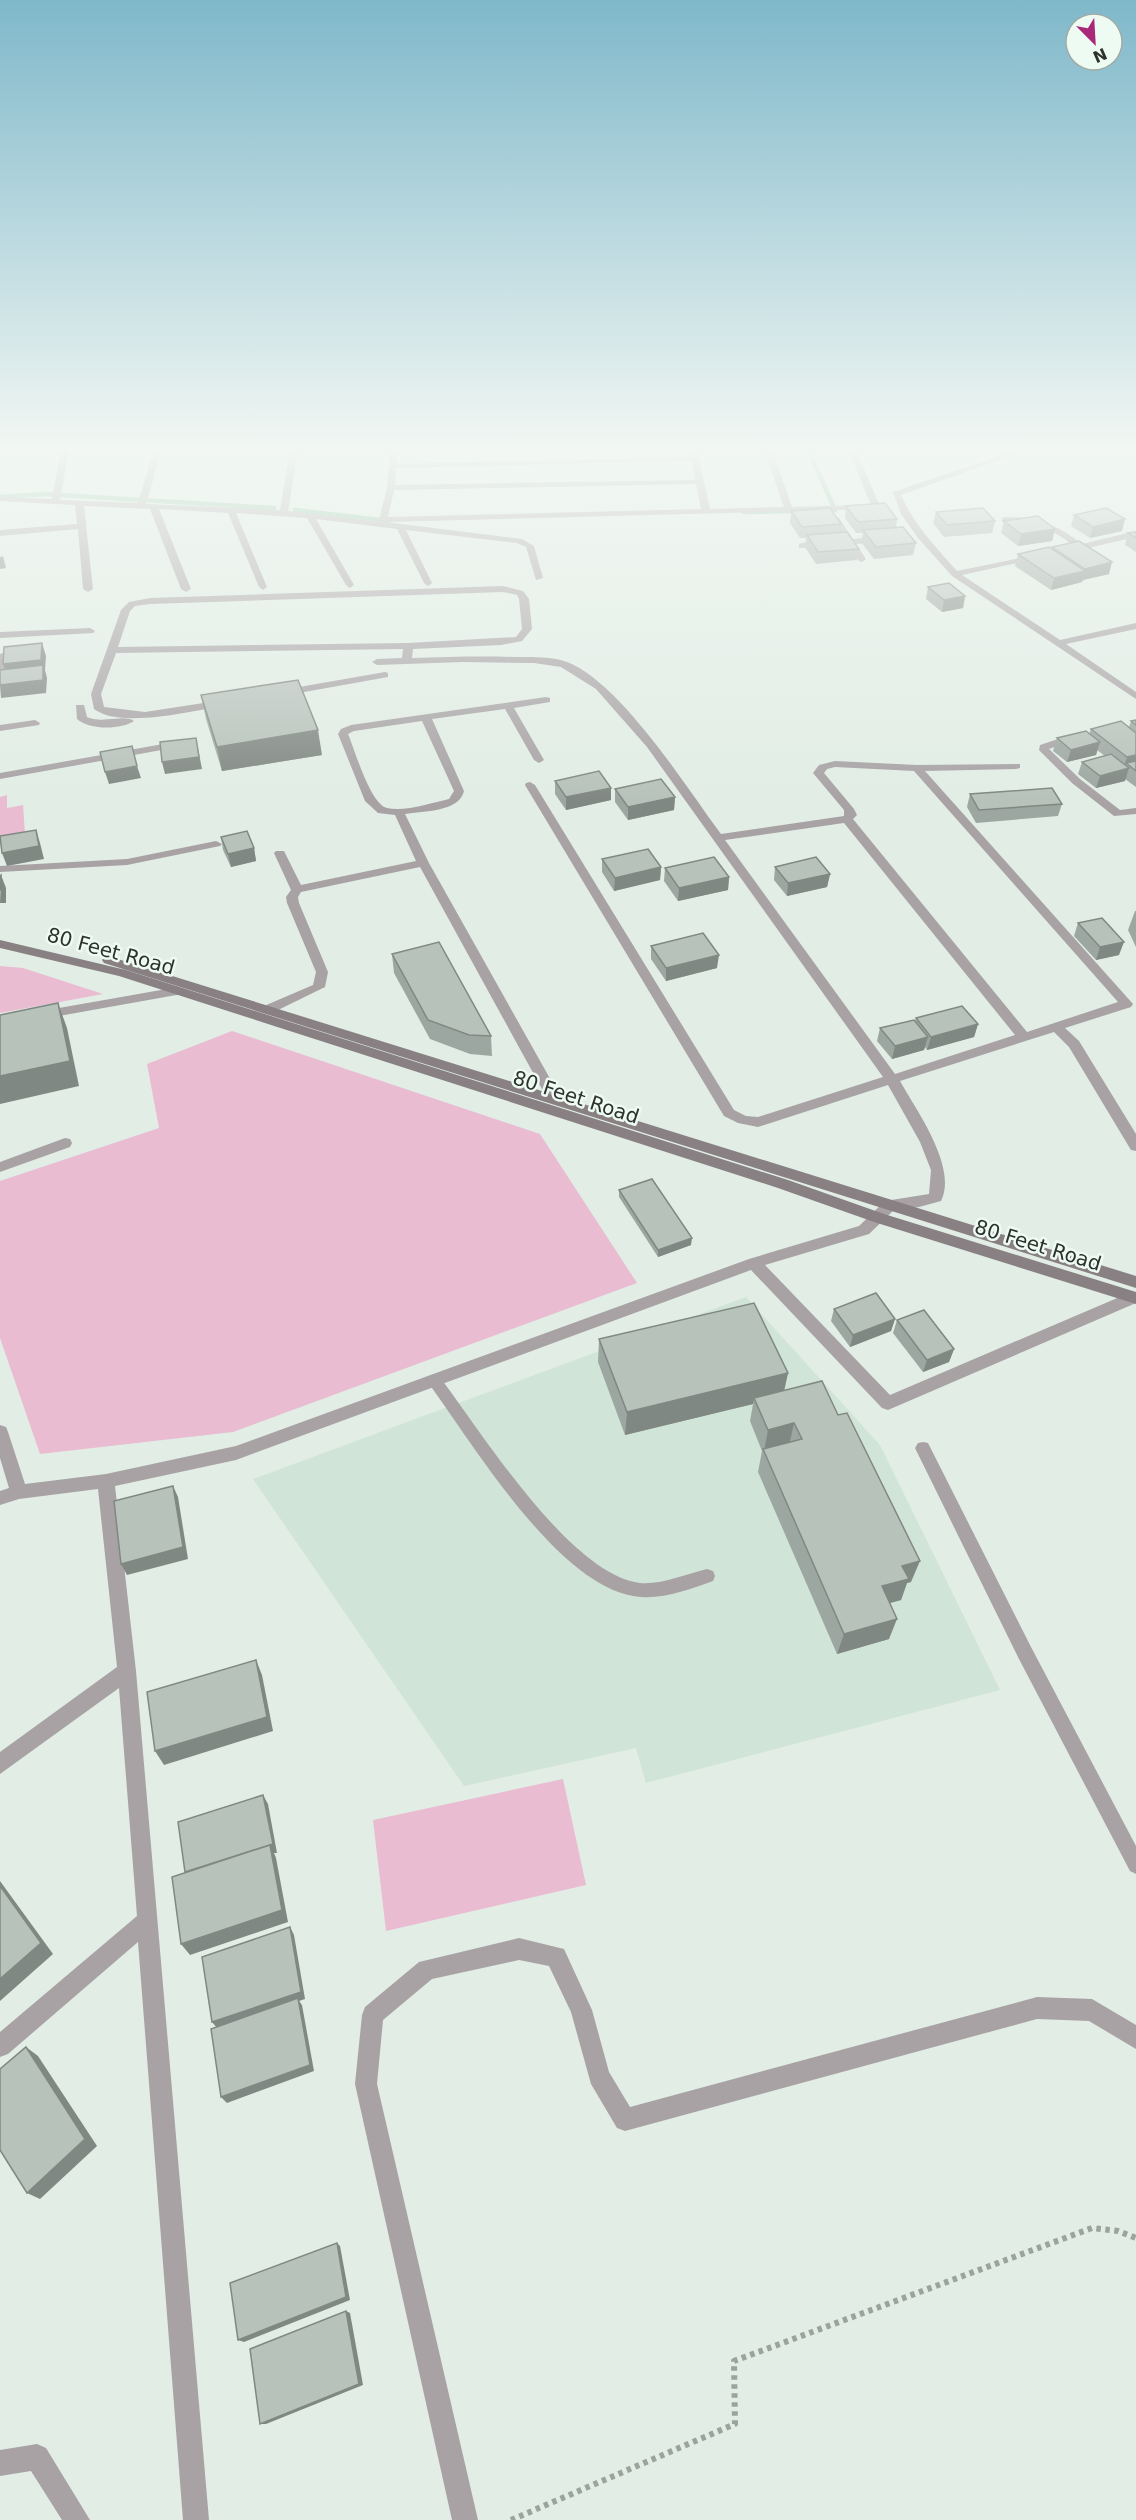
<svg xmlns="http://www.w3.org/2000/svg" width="1136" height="2520" font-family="'DejaVu Sans',sans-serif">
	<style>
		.built { fill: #d1e4d8 }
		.green { fill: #eabcd2 }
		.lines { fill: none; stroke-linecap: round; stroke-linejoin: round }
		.stream { stroke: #83bf9c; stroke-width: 4.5 }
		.path { stroke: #9aa39d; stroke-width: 6; stroke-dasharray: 4.5 4.5; stroke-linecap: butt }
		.lane { fill: #a8a2a5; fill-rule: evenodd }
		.street { fill: #a8a2a5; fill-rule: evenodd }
		.secondary { fill: #888083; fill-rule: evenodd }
		.wall { fill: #9da7a1 }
		.shaded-wall { fill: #808883 }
		.building { fill: #b7c2bb; stroke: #808883; stroke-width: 1.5 }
		.labels { text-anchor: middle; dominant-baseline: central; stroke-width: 5; stroke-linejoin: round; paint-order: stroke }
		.street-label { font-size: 20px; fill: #2d322f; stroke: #eefbf3 }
	</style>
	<rect width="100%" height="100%" fill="#e1ede5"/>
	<path class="built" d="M746 1297 880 1445 1000 1690 646 1783 636 1748 464 1786 253 1479Z"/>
	<g class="green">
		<path d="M7 795V808L23 805 25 834 0 838V797Z"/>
		<path d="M0 966 23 968 103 994 0 1013Z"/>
		<path d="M232 1031 540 1134 637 1283 233 1432 40 1454 0 1338V1181L159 1128 147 1064Z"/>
		<path d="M563 1779 586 1885 386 1931 373 1820Z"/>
	</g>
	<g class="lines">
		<g class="stream">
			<path d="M808 449 835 510 822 511"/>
			<path d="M0 497 44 494 274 508"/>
			<path d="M295 510 389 521"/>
			<path d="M744 512 800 511"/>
		</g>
		<path class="path" d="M511 2520 735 2424 734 2361 1092 2228 1118 2231 1136 2238"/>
		<g class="lane">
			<path d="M434 1374 439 1376C481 1431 569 1574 640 1583 661 1585 686 1574 707 1569L713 1571 715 1576 713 1581C692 1589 663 1599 641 1597 561 1592 474 1445 429 1384L427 1380 429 1376Z"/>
			<path d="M923 1442 928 1443 1031 1647 1136 1846V1874L1130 1871 1019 1659 915 1448 918 1443Z"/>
		</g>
		<g class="street">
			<path d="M61 449H69L60 500 138 503 154 449H162L146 504 280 510 290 449H298L288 511 381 522 379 520 387 488 390 449H398L397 464 691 457 689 449H697L710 509 784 507 764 449H772L792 507 871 505 848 449H856L880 507 876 509 385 522 522 539 534 546 543 578 536 580 526 547 517 543 406 530 432 583 428 586 424 583 397 529 316 519 354 585 350 588 346 585 307 518 236 513 267 587 263 590 259 587 228 513 159 509 191 589 186 592 181 589 150 509 84 506 93 589 88 592 83 589 78 529 0 536V530L77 524 75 505 0 501V497L52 499ZM692 461 695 480 395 485 396 468ZM696 484 701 509 388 517 394 490Z"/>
			<path d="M1009 449H1017L1019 453 901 495C914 525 936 547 957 571L1040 554V558L962 575 1060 640 1136 623V629L1066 644 1136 692V699L952 576 918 538 901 514 893 492 1011 452Z"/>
			<path d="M836 517 839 518 853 539 882 536 886 539 882 542 856 544 866 559 862 562 859 561 848 545 799 548V544L802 543 845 540 832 520Z"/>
			<path d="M1005 517C1036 517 1058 525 1082 544L1136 531V537L1066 553 1062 550 1063 548 1074 546C1043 522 1037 527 1002 522V518Z"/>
			<path d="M503 586 523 591 529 599 532 629 522 641 501 645 413 649 412 658C446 657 479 656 513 657 530 657 551 656 567 662 621 683 686 787 721 834L844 816V810L813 773 819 765 835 761 917 765 1020 764V768L1016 769 925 771 1133 1004 1131 1007 1065 1028 1079 1041 1136 1134V1151L1131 1150 1069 1047 1054 1032 900 1081C916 1110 958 1167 941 1201L919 1207 894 1210 869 1234 765 1265 890 1395 1129 1293 1136 1292V1303L888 1410 882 1408 751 1270 236 1460 115 1486 136 1671 209 2520H183L138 1942 8 2054 0 2057V2032L137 1916 119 1688 0 1774V1752L117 1667 98 1489 19 1499 0 1505V1491L9 1488 0 1458V1425L6 1427 8 1432 25 1484 106 1474 236 1446 749 1259 859 1226 885 1201 929 1194 931 1170 920 1142 888 1085 758 1127 738 1123 724 1116 525 785 526 783 530 782 535 785 734 1110 746 1116 758 1117 883 1077 647 747 596 689 561 667 534 663 463 662 377 665 372 662 377 659 402 658 403 649 116 653 101 694 104 707 145 712 223 700 228 703 223 706C192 711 120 729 94 709L91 694 121 610 129 602 150 598ZM503 592 517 595 519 599 522 629 516 637 408 643 118 647 130 611 135 606 150 604ZM835 767 914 771 1118 1002 1027 1032 853 819 857 815 854 809 824 773 827 769ZM844 823 1015 1035 895 1074 725 840Z"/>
			<path d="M90 628 95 631 93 633 0 638V632Z"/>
			<path d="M3 653 8 656 5 678 0 681V654Z"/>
			<path d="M385 672 388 673V677L282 696 277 693 282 690Z"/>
			<path d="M546 697 550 698V702L514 708 544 760 539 763 534 760 505 709 432 719 464 791C459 812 424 811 405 814L429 863 562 1100 560 1103H550L548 1100 420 867 301 892 298 897 299 903 328 972 325 987 274 1012H264L263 1009 264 1006 313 985 316 972 287 903 286 897 291 890 274 853 276 851H284L301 885 416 861 395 815 378 813 365 801 338 734 341 729 351 725ZM422 721 454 791 449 799C431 803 405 812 387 808 370 804 355 750 348 734L354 731Z"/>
			<path d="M76 705H84L87 717C102 724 124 714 134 721 121 730 89 730 77 719Z"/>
			<path d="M35 720 40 723 39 725 0 731V725Z"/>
			<path d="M1067 736 1071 737V741L1049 749 1080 779 1120 810 1136 808V814L1114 816 1072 783 1039 750 1040 745Z"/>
			<path d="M180 741 184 742V746L0 779V773Z"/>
			<path d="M216 841 222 844 220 846 127 865 0 872V866L127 859Z"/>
			<path d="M178 987 184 991 182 994 42 1019 36 1015 42 1011Z"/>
			<path d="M65 1138 70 1139 72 1143 70 1147 0 1172V1162Z"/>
			<path d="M519 1938 564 1949 592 2010 609 2072 630 2107 1037 1997 1092 1999 1136 2025V2049L1089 2021 1037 2019 625 2131 617 2128 591 2084 571 2012 549 1966 519 1960 432 1979 383 2020 377 2084 478 2520H452L355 2084 362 2015 365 2007 419 1962Z"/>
			<path d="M37 2444 46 2448 90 2520H62L31 2471 0 2476V2450Z"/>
		</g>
		<g class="secondary">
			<path d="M0 940 126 970 788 1180 884 1214 1136 1292V1304L874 1222 778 1188 119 976 0 948Z"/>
			<path d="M108 956 1136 1276V1288L104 963 102 960 104 957Z"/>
		</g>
	</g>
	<g class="wall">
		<path d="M846 506 897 519 896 528 916 543 913 555 874 559 861 542 863 533H856L845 518Z"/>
		<path d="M791 511 841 524 840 533 859 549 857 560 816 564 805 547 806 538H800L790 523Z"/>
		<path d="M936 512 995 521 992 533 944 537 933 523Z"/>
		<path d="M1074 515 1122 531 1090 538 1071 526Z"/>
		<path d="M1004 521 1055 529 1052 541 1018 546 1001 533Z"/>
		<path d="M1136 532V552L1125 545 1128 533Z"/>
		<path d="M1052 547 1109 574 1083 580 1082 582 1051 590 1015 566 1018 554 1052 549Z"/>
		<path d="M928 587 965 596 963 608 942 612 926 599Z"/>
		<path d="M201 695 322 755 222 771 206 719Z"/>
		<path d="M1136 720V787L1125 779V781L1096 788 1078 774 1082 762 1105 756 1097 750 1096 755 1067 762 1053 751 1057 738 1089 734 1091 729 1129 727 1131 721Z"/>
		<path d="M555 781 611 800 566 810 555 794Z"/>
		<path d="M615 789 675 797 674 810 628 820 615 802Z"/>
		<path d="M970 794 1062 804 1058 816 976 823 967 807Z"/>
		<path d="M221 837 254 848 256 861 231 867 223 850Z"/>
		<path d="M602 859 661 867 660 880 614 891 602 872Z"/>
		<path d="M775 867 830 874 827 887 787 896 774 880Z"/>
		<path d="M665 868 729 877 728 890 678 901 664 881Z"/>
		<path d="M1135 911H1136V947L1128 930Z"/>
		<path d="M1078 923 1119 955 1096 960 1074 936Z"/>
		<path d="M651 946 717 968 666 981 651 959Z"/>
		<path d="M392 954 491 1036 492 1056 470 1054 430 1039 394 973Z"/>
		<path d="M916 1018 978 1024 974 1037 927 1050 925 1047 924 1050 892 1059 877 1041 880 1028 915 1021Z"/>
		<path d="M619 1190 691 1245 658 1257 619 1197Z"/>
		<path d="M834 1309 895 1319 891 1331 850 1347 831 1321Z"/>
		<path d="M897 1320 954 1349 949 1362 923 1372 893 1333Z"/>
		<path d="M599 1339 788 1373 784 1390 911 1582 907 1583 901 1600 890 1603 889 1639 837 1654 758 1472 762 1451 750 1421 753 1404 625 1435 598 1362Z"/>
	</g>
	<g class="shaded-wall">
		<path d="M1125 519 1122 531 1090 538 1093 527Z"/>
		<path d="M1055 529 1052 541 1018 546 1021 534Z"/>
		<path d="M3 556 6 568 0 569V557Z"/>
		<path d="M1112 562 1109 574 1083 580 1082 582 1051 590 1054 578 1085 571V569Z"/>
		<path d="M965 596 963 608 942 612 944 600Z"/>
		<path d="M42 643 46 656 45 670 47 678 46 693 1 698 0 685 7 676 3 664Z"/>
		<path d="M318 730 322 755 222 771 217 747Z"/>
		<path d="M196 738 202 769 165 774 162 762Z"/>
		<path d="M1100 742 1096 755 1067 762 1071 750Z"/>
		<path d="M1136 755V766L1126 763 1124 769 1129 768 1125 781 1096 788 1100 776 1123 770 1127 757Z"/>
		<path d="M137 766 141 778 109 784 105 772Z"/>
		<path d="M611 788V800L566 810V797Z"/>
		<path d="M675 797 674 810 628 820V807Z"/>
		<path d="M36 830 40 843 44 859 7 866 2 853Z"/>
		<path d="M254 848 256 861 231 867 228 854Z"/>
		<path d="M661 867 660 880 614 891 615 878Z"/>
		<path d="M830 874 827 887 787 896 788 883Z"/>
		<path d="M1 875 6 888V903H0Z"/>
		<path d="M729 877 728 890 678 901 679 888Z"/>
		<path d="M1124 942 1119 955 1096 960 1100 947Z"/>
		<path d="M719 955 717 968 666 981V968Z"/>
		<path d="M58 1003 67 1028 79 1086 0 1104V1076Z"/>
		<path d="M978 1024 974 1037 927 1050 931 1037Z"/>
		<path d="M928 1037 924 1050 892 1059 895 1046Z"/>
		<path d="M692 1238 691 1245 658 1257V1250Z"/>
		<path d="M895 1319 891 1331 850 1347 853 1335Z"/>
		<path d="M954 1349 949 1362 923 1372 927 1360Z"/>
		<path d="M788 1373 783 1396 754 1398 753 1404 625 1435 627 1412Z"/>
		<path d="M794 1423 789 1446 764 1451 768 1430Z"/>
		<path d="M173 1486 178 1497 188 1559 127 1575 121 1564Z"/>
		<path d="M920 1561 911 1582 907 1583 901 1600 875 1607 882 1586 902 1566Z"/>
		<path d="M897 1619 889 1639 837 1654 844 1634Z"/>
		<path d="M256 1660 262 1675 273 1731 164 1765 155 1751Z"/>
		<path d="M263 1795 268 1804 277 1853H274L276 1858 288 1922 190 1955 181 1944 191 1881Z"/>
		<path d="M0 1881 53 1954 0 2001Z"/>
		<path d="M290 1927 294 1935 305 1999 299 2001 302 2005 314 2071 227 2103 221 2097 218 2029 212 2022Z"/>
		<path d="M26 2047 38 2056 97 2146 40 2199 27 2193Z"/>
		<path d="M337 2243 340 2246 350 2300 244 2342 238 2340Z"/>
		<path d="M346 2311 350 2313 363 2385 266 2424H260Z"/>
	</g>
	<g class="building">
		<path d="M885 503 897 519 858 522 846 506Z"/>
		<path d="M830 508 841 524 802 527 791 511Z"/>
		<path d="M983 508 995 521 947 525 936 512Z"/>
		<path d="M1106 508 1125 519 1093 527 1074 515Z"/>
		<path d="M1038 516 1055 529 1021 534 1004 521Z"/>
		<path d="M903 527 916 543 876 547 863 530Z"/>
		<path d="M847 532 859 549 818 552 807 535Z"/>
		<path d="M1136 532V538L1128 533Z"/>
		<path d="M1079 541 1112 562 1085 569 1052 547Z"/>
		<path d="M1049 547 1085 571 1054 578 1018 554Z"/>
		<path d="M949 583 965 596 944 600 928 587Z"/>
		<path d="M42 643 41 660 3 664 4 647Z"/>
		<path d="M43 665V680L0 685V670Z"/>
		<path d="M298 680 318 730 217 747 201 695Z"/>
		<path d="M1136 720V725L1131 721Z"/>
		<path d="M1121 721 1136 733V755L1127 757 1091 729Z"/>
		<path d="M1086 731 1100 742 1071 750 1057 738Z"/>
		<path d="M196 738 199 757 162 762 160 742Z"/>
		<path d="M132 746 137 766 105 772 100 752Z"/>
		<path d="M1111 754 1129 768 1100 776 1082 762Z"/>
		<path d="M1136 761V771L1126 763Z"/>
		<path d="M599 771 611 788 566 797 555 781Z"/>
		<path d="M661 779 675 797 628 807 615 789Z"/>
		<path d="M1052 788 1062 804 979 810 970 794Z"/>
		<path d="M36 830 39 846 2 853 0 836Z"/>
		<path d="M247 831 254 848 228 854 221 837Z"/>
		<path d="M648 849 661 867 615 878 602 859Z"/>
		<path d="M714 857 729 877 679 888 665 868Z"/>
		<path d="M816 857 830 874 788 883 775 867Z"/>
		<path d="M1 875V890H0V876Z"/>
		<path d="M1102 918 1124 942 1100 947 1078 923Z"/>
		<path d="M703 933 719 955 666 968 651 946Z"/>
		<path d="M439 942 491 1036 469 1035 428 1020 392 954Z"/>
		<path d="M58 1003 70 1061 0 1076V1015Z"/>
		<path d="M962 1006 978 1024 931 1037 916 1018Z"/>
		<path d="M914 1020 928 1037 895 1046 880 1028Z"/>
		<path d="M652 1179 692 1238 658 1250 619 1190Z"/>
		<path d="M876 1293 895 1319 853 1335 834 1309Z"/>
		<path d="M754 1303 788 1373 627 1412 599 1339Z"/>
		<path d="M924 1310 954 1349 927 1360 897 1320Z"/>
		<path d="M822 1381 838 1415 847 1413 920 1561 902 1566 909 1579 882 1586 897 1619 844 1634 763 1449 802 1439 794 1423 768 1430 754 1398Z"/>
		<path d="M173 1486 183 1547 121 1564 114 1501Z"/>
		<path d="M256 1660 267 1717 155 1751 147 1692Z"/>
		<path d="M263 1795 273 1844 185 1872 178 1822Z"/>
		<path d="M270 1845 282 1910 181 1944 172 1877Z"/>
		<path d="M0 1886 41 1943 0 1979Z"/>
		<path d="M290 1927 301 1992 212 2022 202 1957Z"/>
		<path d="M298 1998 310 2065 221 2097 211 2029Z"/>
		<path d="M26 2047 85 2139 27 2193 0 2150V2069Z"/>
		<path d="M337 2243 346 2297 238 2340 230 2283Z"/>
		<path d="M346 2311 359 2384 260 2424 250 2349Z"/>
	</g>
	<linearGradient id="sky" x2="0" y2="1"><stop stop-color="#7fb8ca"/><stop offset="0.56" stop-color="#f2f7f3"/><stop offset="1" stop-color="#f2f7f3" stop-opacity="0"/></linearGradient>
	<rect width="1136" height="801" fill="url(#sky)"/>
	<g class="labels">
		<g class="street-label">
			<text transform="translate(111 951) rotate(15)">80 Feet Road</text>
			<text transform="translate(576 1097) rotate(18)">80 Feet Road</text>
			<text transform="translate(1038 1245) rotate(17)">80 Feet Road</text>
		</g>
	</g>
	<g transform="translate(1094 42) rotate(156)"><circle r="28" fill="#eefbf3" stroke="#a1aba5" stroke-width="1.5"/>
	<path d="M0-4.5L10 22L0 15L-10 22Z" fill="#a92978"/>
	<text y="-9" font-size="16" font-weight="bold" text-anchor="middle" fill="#2d322f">N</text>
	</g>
</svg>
